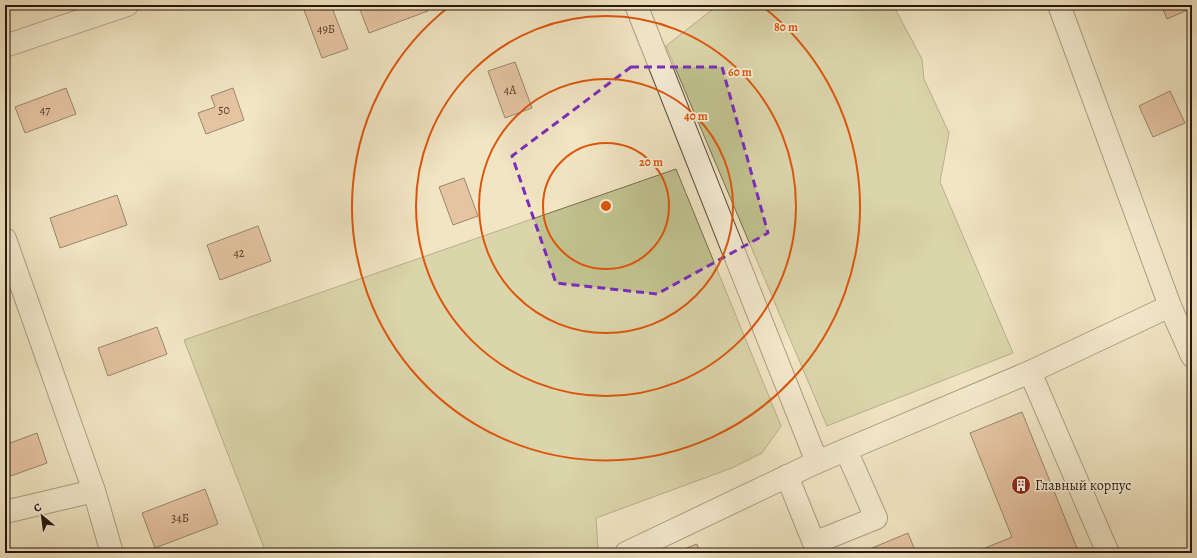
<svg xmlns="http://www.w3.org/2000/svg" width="1197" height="558" font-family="Alegreya,serif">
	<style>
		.green { fill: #c1c28f; stroke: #746c4e }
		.building { fill: #da9b7a; stroke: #26170d }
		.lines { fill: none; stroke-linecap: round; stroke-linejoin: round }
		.minor-casing { stroke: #594a3a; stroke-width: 24 }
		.minor { stroke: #f6eed8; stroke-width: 22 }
		.marked { fill: none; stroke: #7b2cbf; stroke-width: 3; stroke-dasharray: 8 5; stroke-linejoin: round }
		.ring { fill: none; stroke: #de560c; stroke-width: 2 }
		.labels { text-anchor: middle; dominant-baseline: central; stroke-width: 3.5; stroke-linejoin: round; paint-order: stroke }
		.number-label { font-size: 12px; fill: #533828 }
		.poi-label { font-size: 14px; fill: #26170d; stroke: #f6eed8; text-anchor: start }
		.centre { fill: #de560c; stroke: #f6eed8; stroke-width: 2 }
		.ring-label { font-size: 12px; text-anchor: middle; font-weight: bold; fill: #de560c; stroke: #f6eed8; stroke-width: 3.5; stroke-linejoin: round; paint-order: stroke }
	</style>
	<rect width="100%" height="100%" fill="#f1e5c3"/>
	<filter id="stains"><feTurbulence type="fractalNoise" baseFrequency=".005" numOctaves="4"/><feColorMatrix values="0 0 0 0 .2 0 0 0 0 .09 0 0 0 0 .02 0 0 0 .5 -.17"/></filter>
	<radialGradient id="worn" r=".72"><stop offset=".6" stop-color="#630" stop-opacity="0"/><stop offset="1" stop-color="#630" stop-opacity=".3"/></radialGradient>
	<g class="green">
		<path d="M718 5H893L922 59 924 79 949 133 940 182 1013 353 827 426 666 46Z"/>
		<path d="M676 169 781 426 762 453 732 468 596 518 598 549 591 553H266L184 340Z"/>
	</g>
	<g class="building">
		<path d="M317 5H331L348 49 322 58 304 10Z"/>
		<path d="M363 5H426L428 11 369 33 359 7Z"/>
		<path d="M1161 5H1192V8L1167 19Z"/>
		<path d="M515 62 532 108 505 118 488 71Z"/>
		<path d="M66 88 76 114 25 133 15 107Z"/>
		<path d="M233 88 244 120 206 134 198 113 215 107 211 96Z"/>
		<path d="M1170 91 1185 123 1153 137 1139 106Z"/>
		<path d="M464 178 478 216 453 225 439 187Z"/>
		<path d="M117 195 127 225 60 248 50 218Z"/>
		<path d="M258 226 271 261 220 280 207 245Z"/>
		<path d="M157 327 167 354 108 376 98 348Z"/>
		<path d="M1022 412 1079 553H973L1012 537 970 433Z"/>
		<path d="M37 433 47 463 5 478V445Z"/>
		<path d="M205 489 218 524 155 548 142 513Z"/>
		<path d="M908 533 916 553H860Z"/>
		<path d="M697 544 700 553H673Z"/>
	</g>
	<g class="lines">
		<g class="minor-casing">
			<g id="minor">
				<path d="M636 5 817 462"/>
				<path d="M1059 5 1170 306 1192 356"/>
				<path d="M5 46 127 5"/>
				<path d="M5 239 94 491 112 553"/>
				<path d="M1030 372 1108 553"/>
				<path d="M787 476 814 543 876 518 846 450"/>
				<path d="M5 512 94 491"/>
				<path d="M626 553 817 462 1030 372 1170 306"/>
			</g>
		</g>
		<use href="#minor" class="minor"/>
	</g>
	<path d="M0 0H1197V558H0ZM631 67H722L768 233 657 294 556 283 512 156Z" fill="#f1e5c3" fill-opacity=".55" fill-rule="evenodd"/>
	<path class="marked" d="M631 67H722L768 233 657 294 556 283 512 156Z"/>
	<g class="ring">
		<circle cx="606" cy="206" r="63"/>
		<circle cx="606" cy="206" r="127"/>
		<circle cx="606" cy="206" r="190"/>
		<path d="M762 6A254 254 0 1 1 450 6"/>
	</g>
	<defs>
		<g id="building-disc" transform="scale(1)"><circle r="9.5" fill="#8f2418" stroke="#f6eed8"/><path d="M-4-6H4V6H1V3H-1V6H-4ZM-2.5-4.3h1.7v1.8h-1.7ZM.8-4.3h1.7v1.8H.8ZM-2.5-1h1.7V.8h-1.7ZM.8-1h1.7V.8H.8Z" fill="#fff"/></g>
	</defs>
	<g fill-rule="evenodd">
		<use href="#building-disc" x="1021" y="485"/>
	</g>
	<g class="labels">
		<g class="number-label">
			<text x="326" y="29">49Б</text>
			<text x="510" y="90">4А</text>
			<text x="45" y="110">47</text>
			<text x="224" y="110">50</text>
			<text x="239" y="253">42</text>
			<text x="180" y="518">34Б</text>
		</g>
		<g class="poi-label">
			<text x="1035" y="485">Главный корпус</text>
		</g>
	</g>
	<circle cx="606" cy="206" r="6" class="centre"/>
	<g class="ring-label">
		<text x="786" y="31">80 m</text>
		<text x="740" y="76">60 m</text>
		<text x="696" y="120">40 m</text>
		<text x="651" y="166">20 m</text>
	</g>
	<rect width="1197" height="558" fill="none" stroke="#f1e5c3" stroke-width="20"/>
	<rect x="6" y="6" width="1185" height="546" fill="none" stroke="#26170d" stroke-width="2"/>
	<rect x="10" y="10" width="1177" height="538" fill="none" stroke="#26170d"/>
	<g transform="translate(42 516) rotate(331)" stroke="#f6eed8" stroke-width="3" paint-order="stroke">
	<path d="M0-3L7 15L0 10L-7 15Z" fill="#26170d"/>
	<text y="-6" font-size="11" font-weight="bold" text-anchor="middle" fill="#26170d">С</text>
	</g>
	<rect width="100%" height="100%" filter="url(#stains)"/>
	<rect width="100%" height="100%" fill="url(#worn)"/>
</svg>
